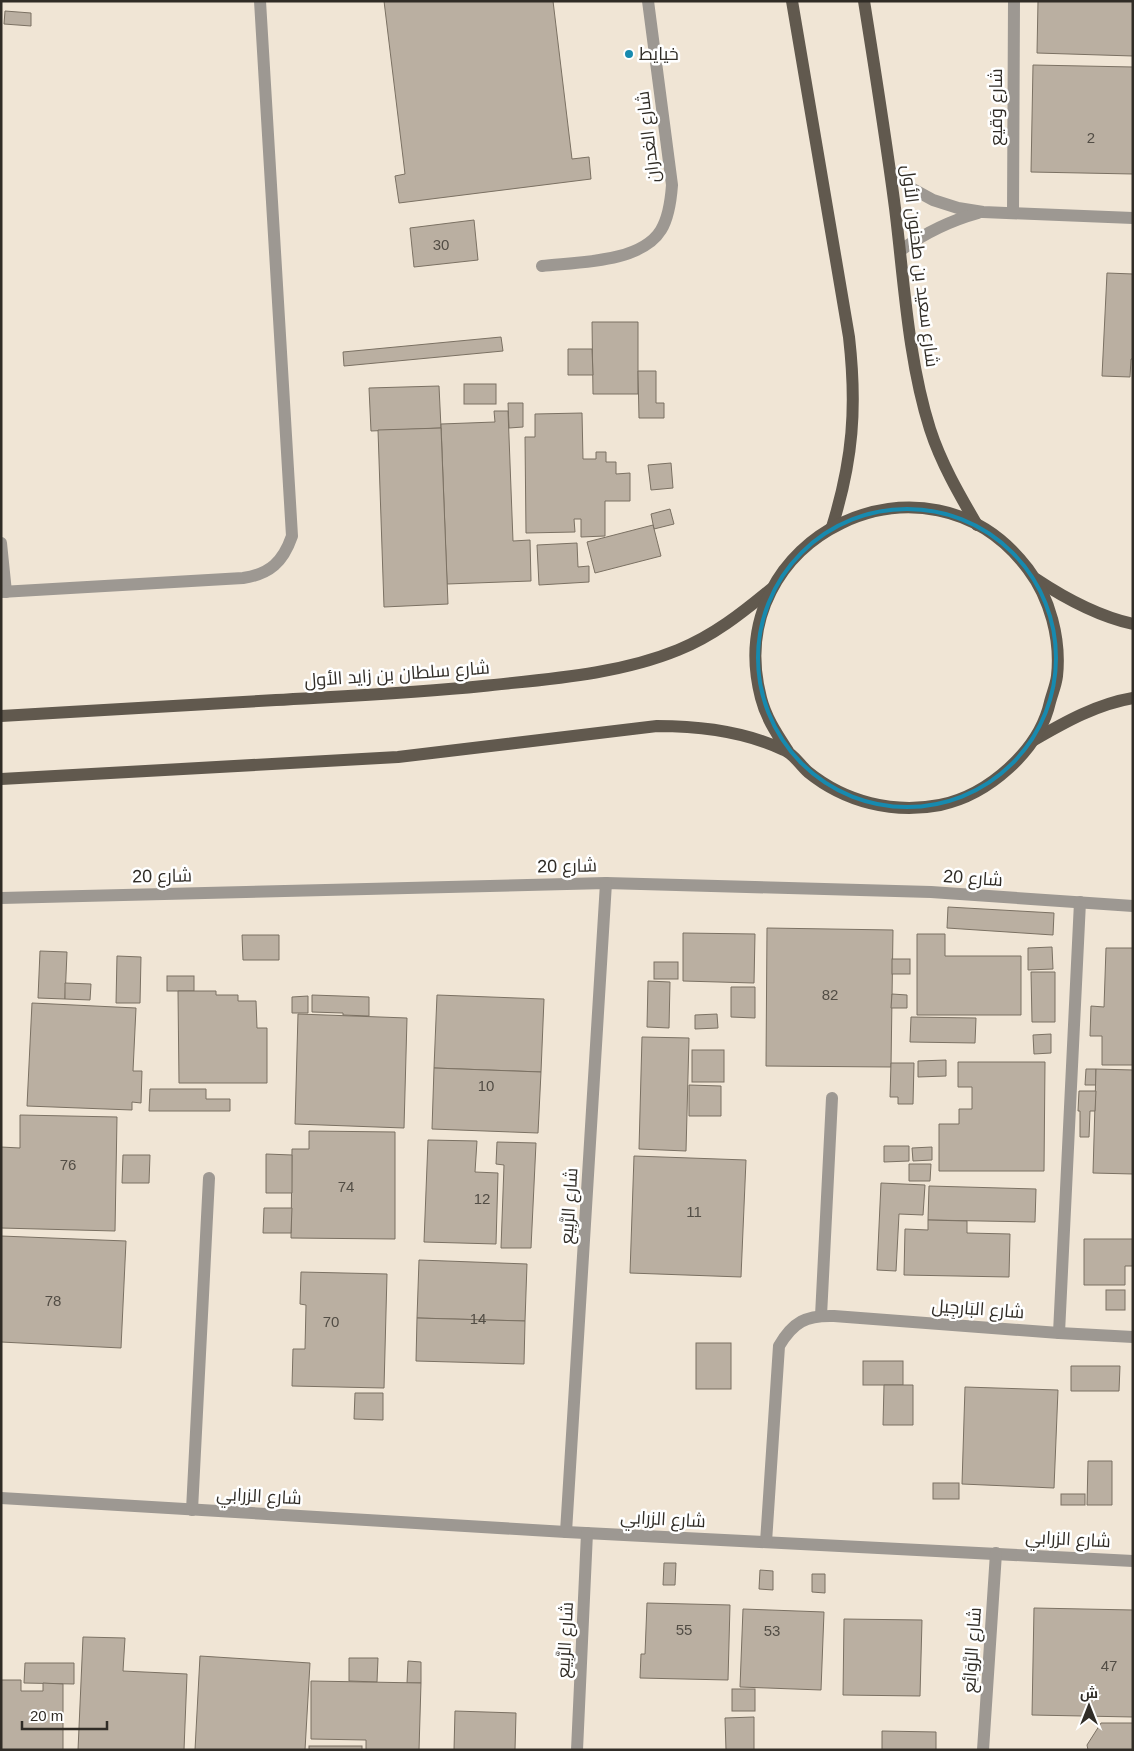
<svg xmlns="http://www.w3.org/2000/svg" width="1134" height="1751" font-family="Arial,Cairo,sans-serif">
	<style>
		.building { fill: #baafa1; stroke: #7b7163 }
		.lines { fill: none; stroke-linecap: round; stroke-linejoin: round }
		.minor { stroke: #9d9892; stroke-width: 12 }
		.major { stroke: #61594e; stroke-width: 12 }
		.marked { fill: none; stroke: #178aaf; stroke-width: 4; stroke-linejoin: round }
		.poi-dot { fill: #178aaf; stroke: #fff; stroke-width: 2 }
		.labels { text-anchor: middle; dominant-baseline: central; stroke-width: 5; stroke-linejoin: round; paint-order: stroke }
		.number-label { font-size: 15px; fill: #524d45 }
		.poi-label { font-size: 18px; fill: #302c26; stroke: #fff; text-anchor: start }
		.street-label { font-size: 18px; fill: #302c26; stroke: #fff }
	</style>
	<rect width="100%" height="100%" fill="#f0e5d5"/>
	<g class="building">
		<path d="M384 1H553L572 159 589 157 591 179 399 203 395 176 405 174Z"/>
		<path d="M1038 1H1133V56L1037 53Z"/>
		<path d="M5 11 31 13V26L4 24Z"/>
		<path d="M1033 65 1133 67V174L1031 172Z"/>
		<path d="M474 220 478 260 414 267 410 228Z"/>
		<path d="M1107 273 1133 274V359H1131L1130 377 1102 376Z"/>
		<path d="M592 322H638V394H593Z"/>
		<path d="M501 337 503 351 344 366 343 352Z"/>
		<path d="M568 349H592L593 375H568Z"/>
		<path d="M638 371H656V403H664V418H639Z"/>
		<rect x="464" y="384" width="32" height="20"/>
		<path d="M439 386 441 428 371 431 369 388Z"/>
		<path d="M508 403H523V427L509 428Z"/>
		<path d="M494 411H508L513 541 530 540 531 581 447 584 441 424 495 422Z"/>
		<path d="M582 413 583 459H596V452H606V462H616V474L630 473V501H605V536L581 537V519H574L575 532 526 533 525 437H535V414Z"/>
		<path d="M441 428 448 604 384 607 378 430Z"/>
		<path d="M671 463 673 488 651 490 648 465Z"/>
		<path d="M670 509 674 524 654 529 651 514Z"/>
		<path d="M653 525 661 556 595 573 587 542Z"/>
		<path d="M577 543 578 567 589 566V582L539 585 537 545Z"/>
		<path d="M948 907 1054 913 1053 935 947 928Z"/>
		<path d="M767 928 893 930 891 1067 766 1066Z"/>
		<path d="M683 933 755 934 754 983 683 981Z"/>
		<path d="M917 934H945V956H1021V1015H917Z"/>
		<path d="M242 935H279V960H243Z"/>
		<path d="M1052 947 1053 969 1028 970V948Z"/>
		<path d="M1106 948H1133V1065H1102V1036H1090L1091 1006 1104 1007Z"/>
		<path d="M40 951 67 952 65 999 38 998Z"/>
		<path d="M117 956 141 957 140 1003H116Z"/>
		<rect x="892" y="959" width="18" height="15"/>
		<rect x="654" y="962" width="24" height="17"/>
		<path d="M1031 972H1055V1022H1032Z"/>
		<rect x="167" y="976" width="27" height="15"/>
		<path d="M648 981 670 982 669 1028 647 1027Z"/>
		<path d="M65 983 91 984 90 1000 65 999Z"/>
		<path d="M731 987H755V1018L731 1017Z"/>
		<path d="M178 991H216V995H238V1001H256L257 1028H267V1083H179Z"/>
		<path d="M892 994 907 995V1008H891Z"/>
		<path d="M312 995 369 997V1016L343 1015V1013L312 1012Z"/>
		<path d="M437 995 544 999 541 1072 434 1068Z"/>
		<path d="M308 996V1013H292V997Z"/>
		<path d="M32 1003 136 1008 133 1071H142L141 1103 132 1102V1110L27 1106Z"/>
		<path d="M298 1014 407 1018 404 1128 295 1124Z"/>
		<path d="M717 1014 718 1028 695 1029V1015Z"/>
		<path d="M911 1017 976 1018 975 1043 910 1042Z"/>
		<path d="M1051 1034V1053L1034 1054 1033 1035Z"/>
		<path d="M642 1037 689 1038 686 1151 639 1149Z"/>
		<rect x="692" y="1050" width="32" height="32"/>
		<path d="M946 1060V1076L918 1077V1061Z"/>
		<path d="M958 1062H1045L1044 1171H939V1124H959V1109H972V1087H958Z"/>
		<path d="M891 1063H914L913 1104H898V1097H890Z"/>
		<path d="M434 1068 541 1072 538 1133 432 1129Z"/>
		<path d="M1086 1069H1096V1085H1085Z"/>
		<path d="M1096 1069 1133 1070V1174L1093 1173Z"/>
		<path d="M689 1085 721 1086V1116H689Z"/>
		<path d="M150 1089H206V1099H230V1111H149Z"/>
		<path d="M1079 1091H1096L1095 1111H1090L1089 1137H1080V1111H1078Z"/>
		<path d="M20 1115 117 1117 115 1231 1 1228V1147L20 1148Z"/>
		<path d="M309 1131 395 1132V1239L291 1238 292 1149H309Z"/>
		<path d="M428 1140 477 1141 475 1172 498 1173 496 1244 424 1242Z"/>
		<path d="M497 1142 536 1143 531 1248H501L504 1165 496 1164Z"/>
		<path d="M884 1146H909V1161L884 1162Z"/>
		<path d="M932 1147V1160L913 1161 912 1148Z"/>
		<path d="M266 1154 292 1155V1193H266Z"/>
		<path d="M123 1155H150L149 1183H122Z"/>
		<path d="M634 1156 746 1160 741 1277 630 1273Z"/>
		<path d="M909 1164H931L930 1181H909Z"/>
		<path d="M881 1183 925 1185 923 1215 899 1214 896 1271 877 1270Z"/>
		<path d="M929 1186 1036 1189 1035 1222 928 1220Z"/>
		<path d="M264 1208H292L291 1233H263Z"/>
		<path d="M928 1220 967 1221V1233L1010 1234 1009 1277 904 1275 905 1229 928 1230Z"/>
		<path d="M1 1236 126 1241 121 1348 1 1342Z"/>
		<path d="M1084 1239H1133V1266H1125V1285H1084Z"/>
		<path d="M419 1260 527 1264 525 1321 417 1318Z"/>
		<path d="M301 1272 387 1274 384 1388 292 1386 293 1349H305L306 1305 300 1304Z"/>
		<rect x="1106" y="1290" width="19" height="20"/>
		<path d="M417 1318 525 1321 524 1364 416 1361Z"/>
		<rect x="696" y="1343" width="35" height="46"/>
		<rect x="863" y="1361" width="40" height="24"/>
		<path d="M1071 1366H1120L1119 1391H1071Z"/>
		<path d="M884 1385H913V1425H883Z"/>
		<path d="M965 1387 1058 1390 1054 1488 962 1484Z"/>
		<path d="M355 1393H383V1420L354 1419Z"/>
		<path d="M1088 1461H1112V1505H1087Z"/>
		<rect x="933" y="1483" width="26" height="16"/>
		<rect x="1061" y="1494" width="24" height="11"/>
		<path d="M664 1563H676L675 1585H663Z"/>
		<path d="M760 1570 773 1571V1590L759 1589Z"/>
		<path d="M812 1574H825V1593L812 1592Z"/>
		<path d="M647 1603 730 1605 728 1680 640 1678 641 1654H645Z"/>
		<path d="M1034 1608 1133 1610V1717L1032 1715Z"/>
		<path d="M743 1609 824 1612 821 1690 740 1687Z"/>
		<path d="M844 1619 922 1620 920 1696 843 1695Z"/>
		<path d="M83 1637 125 1638 123 1671 187 1674 184 1750H78Z"/>
		<path d="M200 1656 310 1663 305 1750H195Z"/>
		<path d="M349 1658H378L377 1682 349 1681Z"/>
		<path d="M408 1661 421 1662V1683H407Z"/>
		<path d="M25 1663H74V1684L24 1683Z"/>
		<path d="M1 1680H21V1691H43V1683L63 1684V1750H1Z"/>
		<path d="M311 1681 421 1683 419 1750H366V1740L311 1739Z"/>
		<rect x="732" y="1689" width="23" height="22"/>
		<path d="M455 1711 516 1713 515 1750H454Z"/>
		<path d="M754 1717V1750H726L725 1718Z"/>
		<path d="M1101 1723H1133V1750H1088L1087 1745Z"/>
		<path d="M882 1731 936 1732V1750H882Z"/>
		<rect x="309" y="1746" width="53" height="4"/>
	</g>
	<g class="lines">
		<g class="minor">
			<path d="M891 172 911 188 933 200 958 208 983 212 1133 218"/>
			<path d="M1013 213 1014 1"/>
			<path d="M901 250C925 233 949 221 978 213"/>
			<path d="M542 266C577 262 641 263 661 230 669 217 671 199 672 185L648 1"/>
			<path d="M1 543 6 592"/>
			<path d="M1 592 243 578C270 574 283 562 292 536L260 1"/>
			<path d="M1 898 606 883 931 892 1133 906"/>
			<path d="M821 1316 832 1098"/>
			<path d="M1059 1333 1080 902"/>
			<path d="M1 1498 566 1532 1133 1561"/>
			<path d="M192 1510 209 1178"/>
			<path d="M566 1532 606 883"/>
			<path d="M766 1542 779 1346C793 1322 806 1315 834 1316L1059 1333 1133 1337"/>
			<path d="M577 1750 587 1533"/>
			<path d="M983 1750 996 1553"/>
		</g>
		<g class="major">
			<path d="M792 1 849 337C857 407 853 460 832 527"/>
			<path d="M864 1C875 70 886 139 895 208 904 280 908 360 930 429 941 463 959 494 977 525"/>
			<path d="M1036 579C1066 599 1097 616 1133 624"/>
			<path d="M1 716C93 711 184 705 276 700 345 696 414 693 483 686 547 679 617 675 678 650 713 636 742 613 771 589"/>
			<path d="M1034 740C1065 722 1097 704 1133 698"/>
			<path d="M1 779 398 757 657 726C701 726 744 731 784 750 794 754 800 765 808 772 845 802 893 814 940 805 988 795 1039 751 1050 702 1052 694 1056 685 1057 676 1061 639 1050 598 1028 569 928 436 719 537 761 698 766 718 777 734 788 751"/>
		</g>
	</g>
	<path class="marked" d="M758 658a149 149 0 1 1 298 0a149 149 0 1 1-298 0Z"/>
	<circle class="poi-dot" cx="629" cy="54" r="5"/>
	<g class="labels">
		<g class="number-label">
			<text x="1091" y="137">2</text>
			<text x="441" y="244">30</text>
			<text x="830" y="994">82</text>
			<text x="486" y="1085">10</text>
			<text x="68" y="1164">76</text>
			<text x="346" y="1186">74</text>
			<text x="482" y="1198">12</text>
			<text x="694" y="1211">11</text>
			<text x="53" y="1300">78</text>
			<text x="478" y="1318">14</text>
			<text x="331" y="1321">70</text>
			<text x="684" y="1629">55</text>
			<text x="772" y="1630">53</text>
			<text x="1109" y="1665">47</text>
		</g>
		<g class="poi-label">
			<text x="639" y="54">خيايط</text>
		</g>
		<g class="street-label">
			<text transform="translate(996 107) rotate(-90)">شارع وَقيع</text>
			<text transform="translate(648 137) rotate(-97)">شارع الغدران</text>
			<text transform="translate(920 266) rotate(83)">شارع سعيد بن طحنون الأول</text>
			<text transform="translate(397 674) rotate(-4)">شارع سلطان بن زايد الأول</text>
			<text transform="translate(567 866) rotate(-1)">شارع 20</text>
			<text transform="translate(162 876) rotate(-1)">شارع 20</text>
			<text transform="translate(973 878) rotate(4)">شارع 20</text>
			<text transform="translate(569 1206) rotate(-86)">شارع الرَّبِيع</text>
			<text transform="translate(978 1309) rotate(4)">شارع البَارجِيل</text>
			<text transform="translate(259 1496) rotate(3)">شارع الزرابي</text>
			<text transform="translate(663 1519) rotate(3)">شارع الزرابي</text>
			<text transform="translate(1068 1539) rotate(3)">شارع الزرابي</text>
			<text transform="translate(565 1640) rotate(-87)">شارع الرَّبِيع</text>
			<text transform="translate(972 1650) rotate(-86)">شارع الرَّوَائِع</text>
		</g>
	</g>
	<rect width="1134" height="1751" fill="none" stroke="#302c26" stroke-width="5"/>
	<g transform="translate(1089 1706)" stroke="#ffffff" stroke-width="4" paint-order="stroke">
	<path d="M0-4L9 19L0 12L-9 19Z" fill="#302c26"/>
	<text y="-8" font-size="14" font-weight="bold" text-anchor="middle" fill="#302c26">ش</text>
	</g>
	<path d="M22 1721v8h85v-8" fill="none" stroke="#302c26" stroke-width="2.5"/>
	<text x="30" y="1721" font-size="15" fill="#302c26" stroke="#ffffff" stroke-width="4" paint-order="stroke">20 m</text>
</svg>
